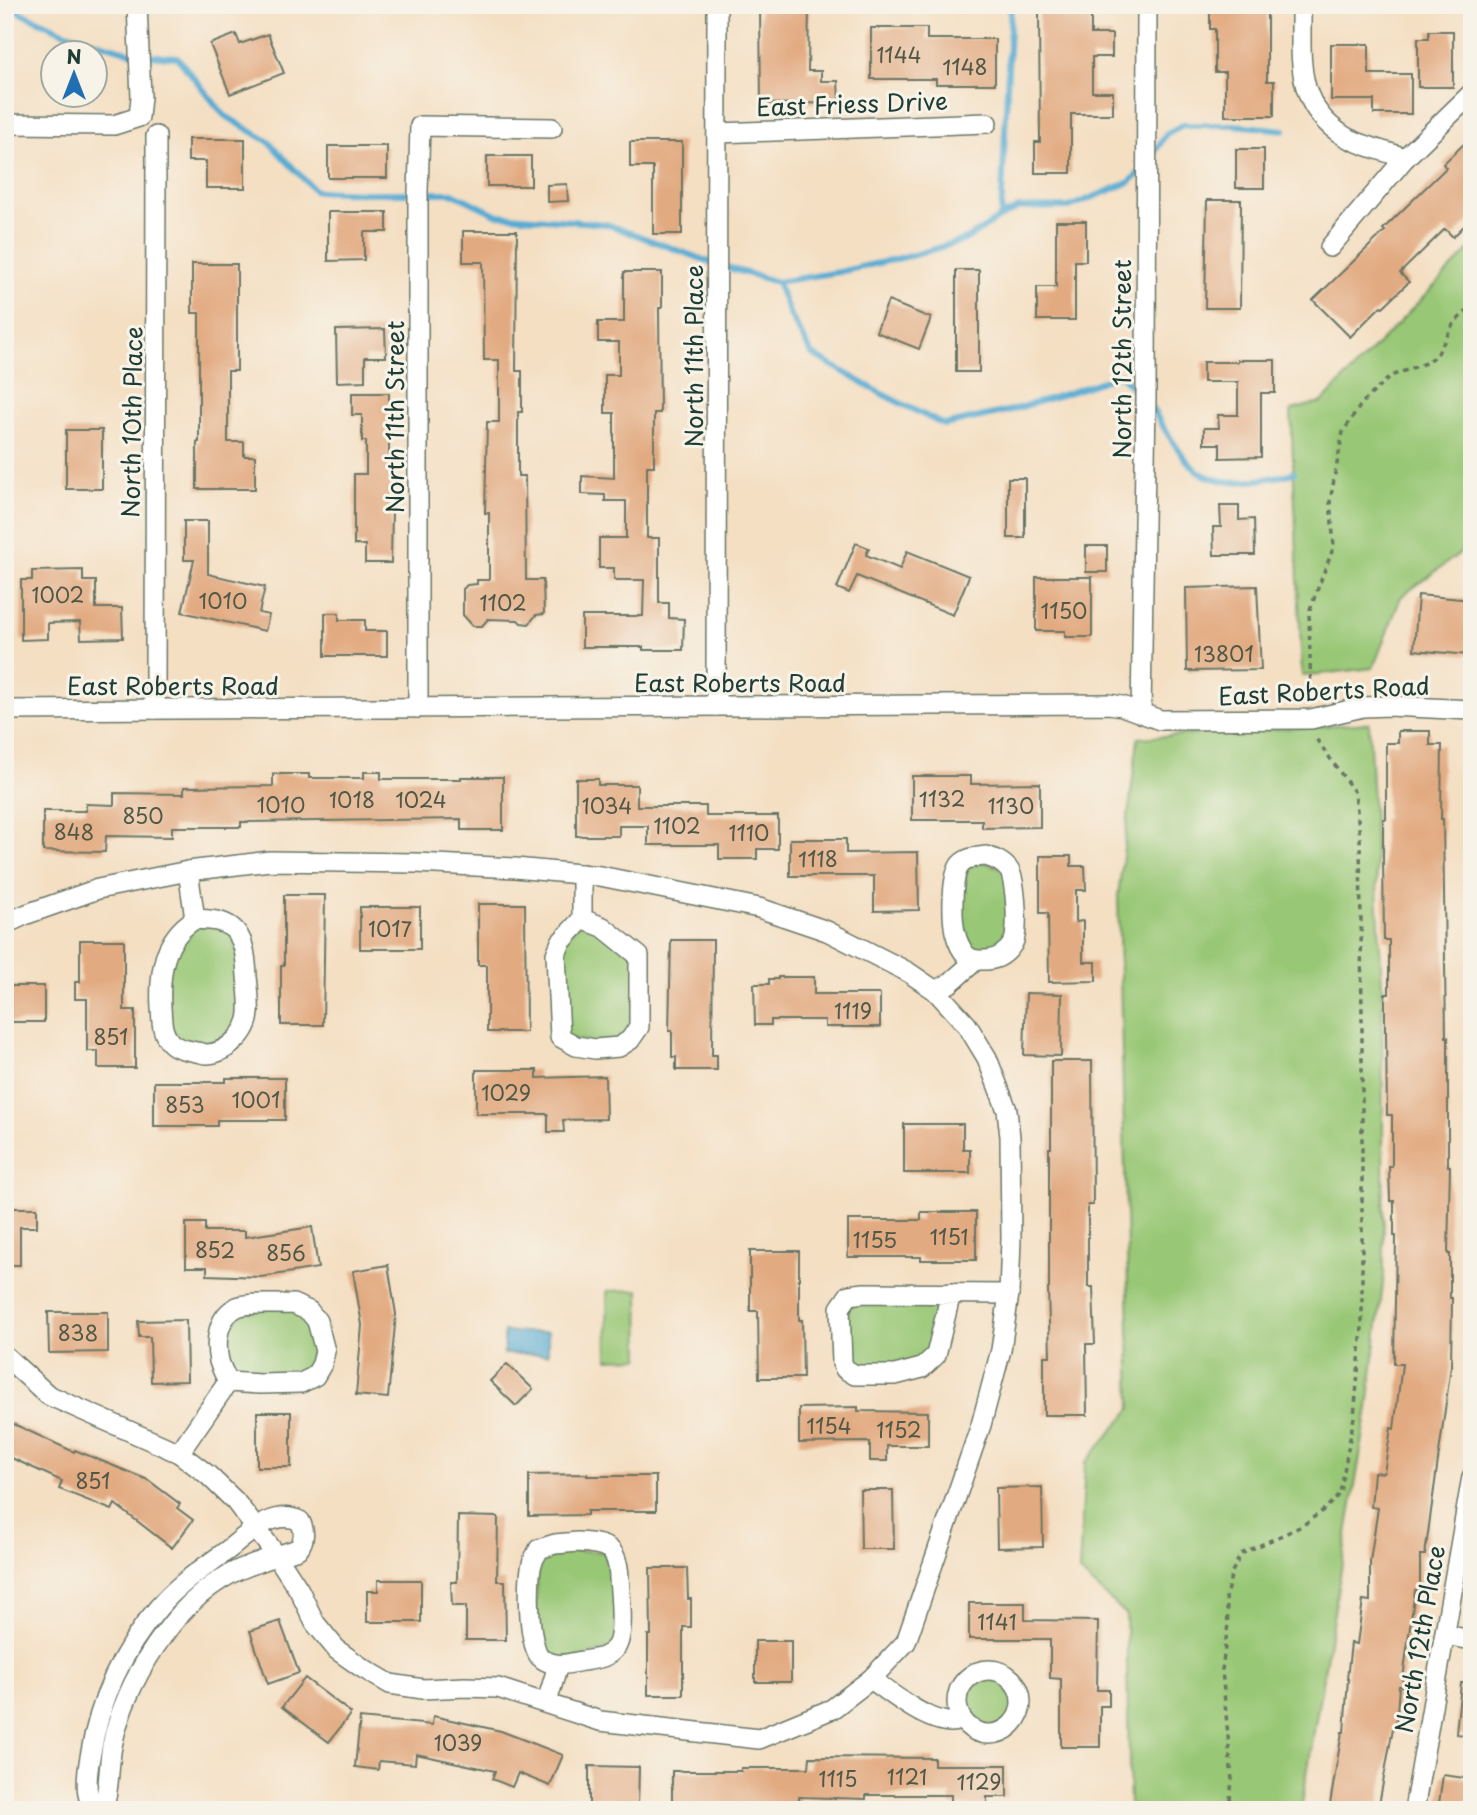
<svg xmlns="http://www.w3.org/2000/svg" width="1477" height="1815" font-family="'Playpen Sans',sans-serif">
	<style>
		.green { fill: #98c775; stroke: #5c8254; stroke-width: 2 }
		.water { fill: #56abd2; stroke: #3a7483; stroke-width: 2 }
		.lines { fill: none; stroke-linecap: round; stroke-linejoin: round }
		.stream { stroke: #56abd2; stroke-width: 6 }
		.building { fill: #e2aa81 }
		.minor-casing { stroke: #6a7666; stroke-width: 22 }
		.path { stroke: #6a7666; stroke-width: 3.5; stroke-dasharray: 5 5; stroke-linecap: butt }
		.minor { stroke: #fff; stroke-width: 19 }
		.labels { text-anchor: middle; dominant-baseline: central; stroke-width: 6; stroke-linejoin: round; paint-order: stroke }
		.number-label { font-size: 21px; fill: #505847 }
		.street-label { font-size: 24px; fill: #1f3d34; stroke: #f7f3e8 }
	</style>
	<rect width="100%" height="100%" fill="#f7f3e8"/>
	<filter id="ink" filterUnits="userSpaceOnUse"><feTurbulence type="fractalNoise" baseFrequency=".0143" numOctaves="2"/><feDisplacementMap in="SourceGraphic" scale="14" xChannelSelector="R" yChannelSelector="G"/><feConvolveMatrix kernelMatrix="1 2 1 2 8 2 1 2 1" color-interpolation-filters="sRGB"/></filter>
	<filter id="wash" filterUnits="userSpaceOnUse"><feTurbulence type="fractalNoise" baseFrequency=".00686" numOctaves="4" result="noise"/><feDisplacementMap in="SourceGraphic" scale="28" xChannelSelector="R" yChannelSelector="G"/><feGaussianBlur stdDeviation="1.57" result="paint"/><feColorMatrix in="noise" values="0 0 0 0 0 0 0 0 0 0 0 0 0 0 0 0 0 1.4 0 .05"/><feComposite in="paint" operator="in"/></filter>
	<g filter="url(#wash)">
		<rect width="100%" height="100%" fill="#f4dfc3"/>
		<g class="green">
			<path d="M1472 247V544L1401 597 1373 668 1302 676 1291 410 1322 402Z"/>
			<path d="M1369 723 1382 986 1384 1275 1368 1408 1301 1810H1130L1126 1614 1079 1572 1085 1463 1131 1409 1118 896 1138 738Z"/>
			<path d="M972 858 1010 871 1007 951 967 956 953 893Z"/>
			<path d="M582 919 639 956V1027L619 1047 560 1037 561 942Z"/>
			<path d="M184 926 231 927 250 1015 224 1049 172 1043 165 957Z"/>
			<path d="M639 1290 640 1358 608 1359 607 1291Z"/>
			<path d="M951 1293 922 1368 845 1369 849 1295Z"/>
			<path d="M293 1304 317 1321 315 1376 240 1384 218 1345 227 1315Z"/>
			<path d="M539 1549 613 1552 617 1646 558 1665 533 1647Z"/>
			<circle cx="989" cy="1702" r="32"/>
		</g>
		<rect class="water" x="504" y="1332" width="44" height="22"/>
		<g class="lines">
			<g class="stream">
				<path d="M5 6 64 32 139 55 177 57 224 115 269 142 315 191 367 193H452L498 215 606 224 718 265 777 282 790 315 812 354 884 395 944 425 1012 410 1071 392 1120 375 1141 395"/>
				<path d="M1153 155 1167 133 1183 125H1234L1284 130"/>
				<path d="M1001 217 1011 5"/>
				<path d="M777 282 839 272 914 255 965 240 1001 217 1019 208 1069 207 1130 182 1143 169"/>
				<path d="M1152 409C1164 427 1177 452 1193 467 1219 491 1263 480 1294 473"/>
			</g>
		</g>
		<g id="blocks">
			<g class="building">
				<path d="M809 5 808 71H821V81H838L839 103 761 104 760 6Z"/>
				<path d="M1210 5H1267V81H1274V116H1225V72H1215V29H1210Z"/>
				<path d="M1039 12H1091V34H1112V57H1092V92H1113V114H1071V173H1035V142H1040Z"/>
				<path d="M871 28H927V39H995V84H936V79H871Z"/>
				<path d="M1429 31H1453V87H1418V38H1429Z"/>
				<path d="M236 34 240 44 268 34 284 73 230 94 210 44Z"/>
				<path d="M1331 44H1369V74H1411V114H1374V100H1331Z"/>
				<path d="M1472 136V218L1453 237 1445 229 1400 273 1409 282 1383 307 1381 306 1350 337 1313 300 1385 231 1383 229 1446 168 1443 164Z"/>
				<path d="M188 139H245V188H206V161H188Z"/>
				<path d="M630 142H682V234H653V167H630Z"/>
				<rect x="328" y="146" width="59" height="32"/>
				<rect x="1236" y="149" width="28" height="39"/>
				<rect x="487" y="156" width="44" height="30"/>
				<path d="M567 184 568 201 547 202V185Z"/>
				<path d="M1207 200H1241L1240 308H1205Z"/>
				<path d="M328 212H387V232H364V260L328 261Z"/>
				<path d="M1056 221H1086V261H1075V320H1037V287H1056Z"/>
				<path d="M463 231H517L516 371H522V412H518V476H525L526 580H543L544 614 536 615 529 624 521 623 518 620 488 619 482 626H473L463 615V589L467 585 477 584V580H489V513H485L487 422H499V360H484L483 262H463Z"/>
				<path d="M192 264H237V371H228V442H244V456H255V489H197V442H199V313H192Z"/>
				<rect x="956" y="270" width="23" height="102"/>
				<path d="M624 272H662V308H659L660 413H654V466H647V538H659V603H669V618L684 619 683 650H643V647H582V616H643L644 580H614V568H599V538H626V501H605V495L582 494V476L614 478V413H605V375H619V342H598V322H624Z"/>
				<path d="M888 301 931 318 919 349 876 332Z"/>
				<path d="M385 329 386 357H365V381L337 382 336 330Z"/>
				<path d="M1238 360H1275V393H1261V457L1220 458V444H1204V428H1219L1218 415H1238V382H1203V362H1238Z"/>
				<path d="M352 393H389V457H393L391 563H365V545H354V474H366V441H362V415H352Z"/>
				<rect x="66" y="430" width="36" height="59"/>
				<rect x="1008" y="478" width="17" height="60"/>
				<path d="M1220 506H1239V520L1254 519 1255 555H1214L1213 527H1221Z"/>
				<path d="M184 521H208V574L265 587 259 613 269 615 265 631 182 612 194 560H184Z"/>
				<path d="M856 543 869 548 866 555 900 569 907 551 969 576 953 615 857 576 849 593 837 588Z"/>
				<rect x="1086" y="546" width="21" height="26"/>
				<path d="M83 570V581H96V608H122L123 638 81 639 80 622 48 623V639L21 640V580H32V571Z"/>
				<path d="M1036 577H1092V637H1065V631H1036Z"/>
				<path d="M1257 586 1261 670 1187 671 1186 588Z"/>
				<path d="M1418 595 1472 600 1469 655 1414 650Z"/>
				<path d="M325 613H339V620H365V631H387V656H325Z"/>
				<path d="M1398 731H1430V745H1442L1441 819H1443L1446 1037H1448V1166H1450L1448 1254H1450V1298H1452L1451 1366 1425 1555H1420V1590H1415L1402 1686H1399L1396 1728H1393L1378 1810H1329L1342 1732H1344L1348 1679H1347L1351 1643 1357 1644 1363 1600 1370 1601V1561L1378 1508 1371 1507 1374 1472 1384 1473 1391 1428 1394 1429 1402 1364H1394L1396 1236H1394V1201H1390L1389 1166H1392V1115H1387L1386 1031H1385V994H1389V940H1384L1383 856V819H1386V743H1398Z"/>
				<path d="M364 772H381V779H461V777H503V830H461V819L241 822V827H172V837L106 836 105 852 43 851V811H86V804L114 805V793L184 794V787L273 786V774H309V778H364Z"/>
				<path d="M912 776H971V784L1040 783V827L982 828V820H912Z"/>
				<path d="M576 779H598V785H637V806H706V816H778V849H757V859H719V845H648V826H619V836H576Z"/>
				<path d="M790 839H846V853L918 852 919 910 874 911V876H790Z"/>
				<path d="M1040 856H1071V866H1085L1086 890H1076V922L1083 921V962H1096V981L1049 982 1048 913H1040Z"/>
				<path d="M284 895H325L323 1025H281V966H284Z"/>
				<path d="M478 904H525L526 1032H487V965H478Z"/>
				<rect x="360" y="907" width="60" height="42"/>
				<path d="M80 940H124V1010H135V1068H98V1051H87V999H75V982H80Z"/>
				<path d="M671 940H713L712 1055H717V1070H676V1057H672V1031H669Z"/>
				<path d="M778 977H814V994H880V1027H825V1020H771V1025H755L754 984H769V979H778Z"/>
				<rect x="5" y="986" width="39" height="36"/>
				<path d="M1026 993 1062 994 1061 1056 1024 1055Z"/>
				<path d="M1051 1061H1092L1093 1205H1088V1287H1093L1095 1344H1086L1087 1415H1044V1356H1050L1048 1289 1049 1288V1148H1051Z"/>
				<path d="M476 1070H537V1078L605 1076 606 1119 563 1120 564 1132H548V1114H476Z"/>
				<path d="M226 1078H285V1120H217V1126H154V1082H226Z"/>
				<path d="M904 1124H963V1149H970V1173H904Z"/>
				<path d="M5 1208H37V1227H20V1265H5Z"/>
				<path d="M921 1212H976V1260H921V1257H848V1220H921Z"/>
				<path d="M186 1223H205V1231H245V1237L312 1227 318 1268 261 1277 207 1275V1267H186Z"/>
				<path d="M750 1251H799V1320H802L803 1378H759L758 1311H750Z"/>
				<path d="M388 1265 396 1314 388 1398 356 1395 362 1325 353 1271Z"/>
				<path d="M48 1312H108V1352L49 1353Z"/>
				<path d="M186 1320 187 1381 151 1382 150 1337H139L138 1321Z"/>
				<path d="M507 1364 533 1389 516 1406 490 1381Z"/>
				<path d="M858 1407V1411L928 1412V1446H887V1461H870V1442L799 1443V1408Z"/>
				<rect x="257" y="1412" width="34" height="55"/>
				<path d="M5 1420 74 1452 75 1450 148 1480 180 1504 177 1508 193 1520 172 1548 115 1504 112 1510 59 1489 62 1481 5 1455Z"/>
				<path d="M587 1474V1476H656V1511H587V1515L529 1516V1475Z"/>
				<path d="M1042 1487 1043 1547 997 1548 996 1488Z"/>
				<path d="M860 1490H893L894 1549H861Z"/>
				<path d="M458 1516 498 1517 497 1581H505L506 1640H466V1606H452L451 1582H457Z"/>
				<path d="M650 1568H687L688 1599H691V1627H683V1695H648V1635H651Z"/>
				<path d="M378 1580H421V1622H367V1591H378Z"/>
				<path d="M969 1603H1025V1620L1098 1621 1097 1690H1109V1706H1100V1747H1061V1679L1050 1678V1639H969Z"/>
				<path d="M280 1621 299 1673 268 1684 250 1631Z"/>
				<rect x="755" y="1641" width="36" height="41"/>
				<path d="M305 1678 351 1713 329 1742 282 1707Z"/>
				<path d="M1461 1683H1472V1736L1456 1734Z"/>
				<path d="M433 1716 501 1731 563 1755 550 1786 518 1773 512 1787 492 1779 495 1771 416 1754 415 1764 379 1761 378 1770 355 1767 360 1718 432 1725Z"/>
				<path d="M810 1757 934 1758V1765H1007V1797H987V1806H951V1795H866V1799L799 1797V1810H672V1771H741V1768H809Z"/>
				<path d="M589 1766 639 1767 638 1807H589Z"/>
				<path d="M1443 1775 1472 1779V1810H1438Z"/>
			</g>
		</g>
	</g>
	<g filter="url(#ink)">
		<use href="#blocks" fill-opacity="0" stroke="#6a7666" stroke-width="2"/>
		<g class="lines">
			<g class="minor-casing">
				<g id="minor">
					<path d="M1301 5C1302 57 1293 104 1344 136 1359 145 1388 152 1405 158"/>
					<path d="M5 124 114 125 139 117 141 97 137 5"/>
					<path d="M718 133 987 123"/>
					<path d="M1330 247 1405 158 1472 93"/>
					<path d="M716 706 717 5"/>
					<path d="M418 708V192L420 126 552 128"/>
					<path d="M155 709 156 136"/>
					<path d="M5 710 1109 704 1122 706 1160 720 1311 719 1363 707 1389 706 1471 710 1472 711"/>
					<path d="M1141 713 1146 399 1147 5"/>
					<path d="M986 856C995 859 1003 862 1009 870 1016 880 1019 933 1013 943 1007 953 999 959 987 960 980 960 973 961 967 956 961 950 957 940 955 932 952 918 951 874 961 864 968 857 977 857 986 856Z"/>
					<path d="M188 871 195 919"/>
					<path d="M195 919C207 920 220 919 231 927 245 937 246 960 247 976 248 988 250 1001 249 1013 248 1033 226 1054 206 1054 203 1054 199 1052 196 1052 188 1050 177 1049 171 1043 161 1033 162 1020 161 1008 159 973 163 939 195 919Z"/>
					<path d="M582 919 603 927 639 956V1027L630 1040 619 1047 595 1049 576 1046 560 1037 556 954 561 942 582 919V874"/>
					<path d="M5 924 27 914 98 889 188 871 270 861 416 863 515 868 600 876 759 908 827 931 908 972 936 991 967 1025 987 1058 1007 1110 1010 1137 1011 1239 1009 1294 1001 1350 981 1425 906 1642 871 1679 832 1709 759 1739 600 1721 498 1688 465 1687 423 1689 390 1684 361 1667 337 1650 315 1623 299 1590 277 1556 235 1501 208 1475 179 1453 48 1395 5 1356"/>
					<path d="M936 991 950 983 976 960"/>
					<path d="M951 1293 936 1355 922 1368 895 1375H855L845 1369 842 1363 840 1308 849 1295 864 1293 1009 1294"/>
					<path d="M293 1304 309 1311 317 1321 325 1351 322 1364 315 1376 301 1383 260 1384 228 1382C225 1375 221 1368 219 1361 215 1342 217 1317 237 1307 248 1302 280 1305 293 1304Z"/>
					<path d="M179 1453 228 1382"/>
					<path d="M578 1542C606 1544 618 1546 619 1578 620 1594 625 1634 616 1647 607 1659 595 1659 582 1661 568 1664 554 1668 541 1658 528 1647 527 1580 532 1564 533 1559 537 1554 539 1549L555 1544Z"/>
					<path d="M1445 1635 1472 1640"/>
					<circle cx="989" cy="1702" r="32"/>
					<path d="M871 1679C890 1693 927 1722 951 1722 955 1722 958 1720 962 1719"/>
					<path d="M547 1702 558 1665"/>
					<path d="M92 1810C91 1805 89 1799 88 1794 86 1783 88 1768 90 1757 99 1702 122 1650 159 1607 179 1583 205 1567 229 1549 248 1534 274 1508 300 1521 305 1531 305 1540 298 1549 276 1556 252 1563 232 1573 173 1604 125 1682 112 1746 108 1768 110 1788 103 1810"/>
					<path d="M1414 1810 1472 1477"/>
				</g>
			</g>
			<g class="path">
				<path d="M1311 700 1309 612 1334 546 1330 501 1343 432 1362 403 1391 376 1426 363 1438 353 1454 323 1472 306"/>
				<path d="M1229 1810 1232 1780 1222 1670 1228 1624 1226 1596 1232 1572 1241 1554 1302 1526 1326 1508 1340 1493 1354 1417 1362 1328V1017L1360 837 1355 793 1314 736"/>
			</g>
			<use href="#minor" class="minor"/>
		</g>
	</g>
	<g class="labels">
		<g class="number-label">
			<text x="899" y="54">1144</text>
			<text x="965" y="66">1148</text>
			<text x="58" y="594">1002</text>
			<text x="223" y="600">1010</text>
			<text x="503" y="602">1102</text>
			<text x="1064" y="610">1150</text>
			<text x="1224" y="653">13801</text>
			<text x="942" y="798">1132</text>
			<text x="352" y="799">1018</text>
			<text x="421" y="799">1024</text>
			<text x="281" y="804">1010</text>
			<text x="607" y="805">1034</text>
			<text x="1011" y="805">1130</text>
			<text x="143" y="815">850</text>
			<text x="677" y="825">1102</text>
			<text x="74" y="831">848</text>
			<text x="749" y="832">1110</text>
			<text x="818" y="858">1118</text>
			<text x="390" y="928">1017</text>
			<text x="853" y="1010">1119</text>
			<text x="111" y="1036">851</text>
			<text x="506" y="1092">1029</text>
			<text x="256" y="1099">1001</text>
			<text x="185" y="1104">853</text>
			<text x="949" y="1236">1151</text>
			<text x="875" y="1239">1155</text>
			<text x="215" y="1249">852</text>
			<text x="286" y="1252">856</text>
			<text x="78" y="1332">838</text>
			<text x="829" y="1425">1154</text>
			<text x="899" y="1429">1152</text>
			<text x="93" y="1480">851</text>
			<text x="997" y="1621">1141</text>
			<text x="458" y="1742">1039</text>
			<text x="907" y="1776">1121</text>
			<text x="838" y="1778">1115</text>
			<text x="979" y="1781">1129</text>
		</g>
		<g class="street-label">
			<text transform="translate(852 103) rotate(-2)">East Friess Drive</text>
			<text transform="translate(693 356) rotate(-90)">North 11th Place</text>
			<text transform="translate(1121 359) rotate(-90)">North 12th Street</text>
			<text transform="translate(394 417) rotate(-90)">North 11th Street</text>
			<text transform="translate(131 422) rotate(-89)">North 10th Place</text>
			<text x="740" y="682">East Roberts Road</text>
			<text x="173" y="685">East Roberts Road</text>
			<text transform="translate(1324 690) rotate(-3)">East Roberts Road</text>
			<text transform="translate(1419 1639) rotate(-80)">North 12th Place</text>
		</g>
	</g>
	<rect width="1477" height="1815" fill="none" stroke="#f7f3e8" stroke-width="28"/>
	<g transform="translate(74 74)"><circle r="33" fill="#f7f3e8" stroke="#a1aaa0" stroke-width="2"/>
	<path d="M0-5L12 26L0 18L-12 26Z" fill="#1f6fb2"/>
	<text y="-10" font-size="19" font-weight="bold" text-anchor="middle" fill="#1f3d34">N</text>
	</g>
</svg>
